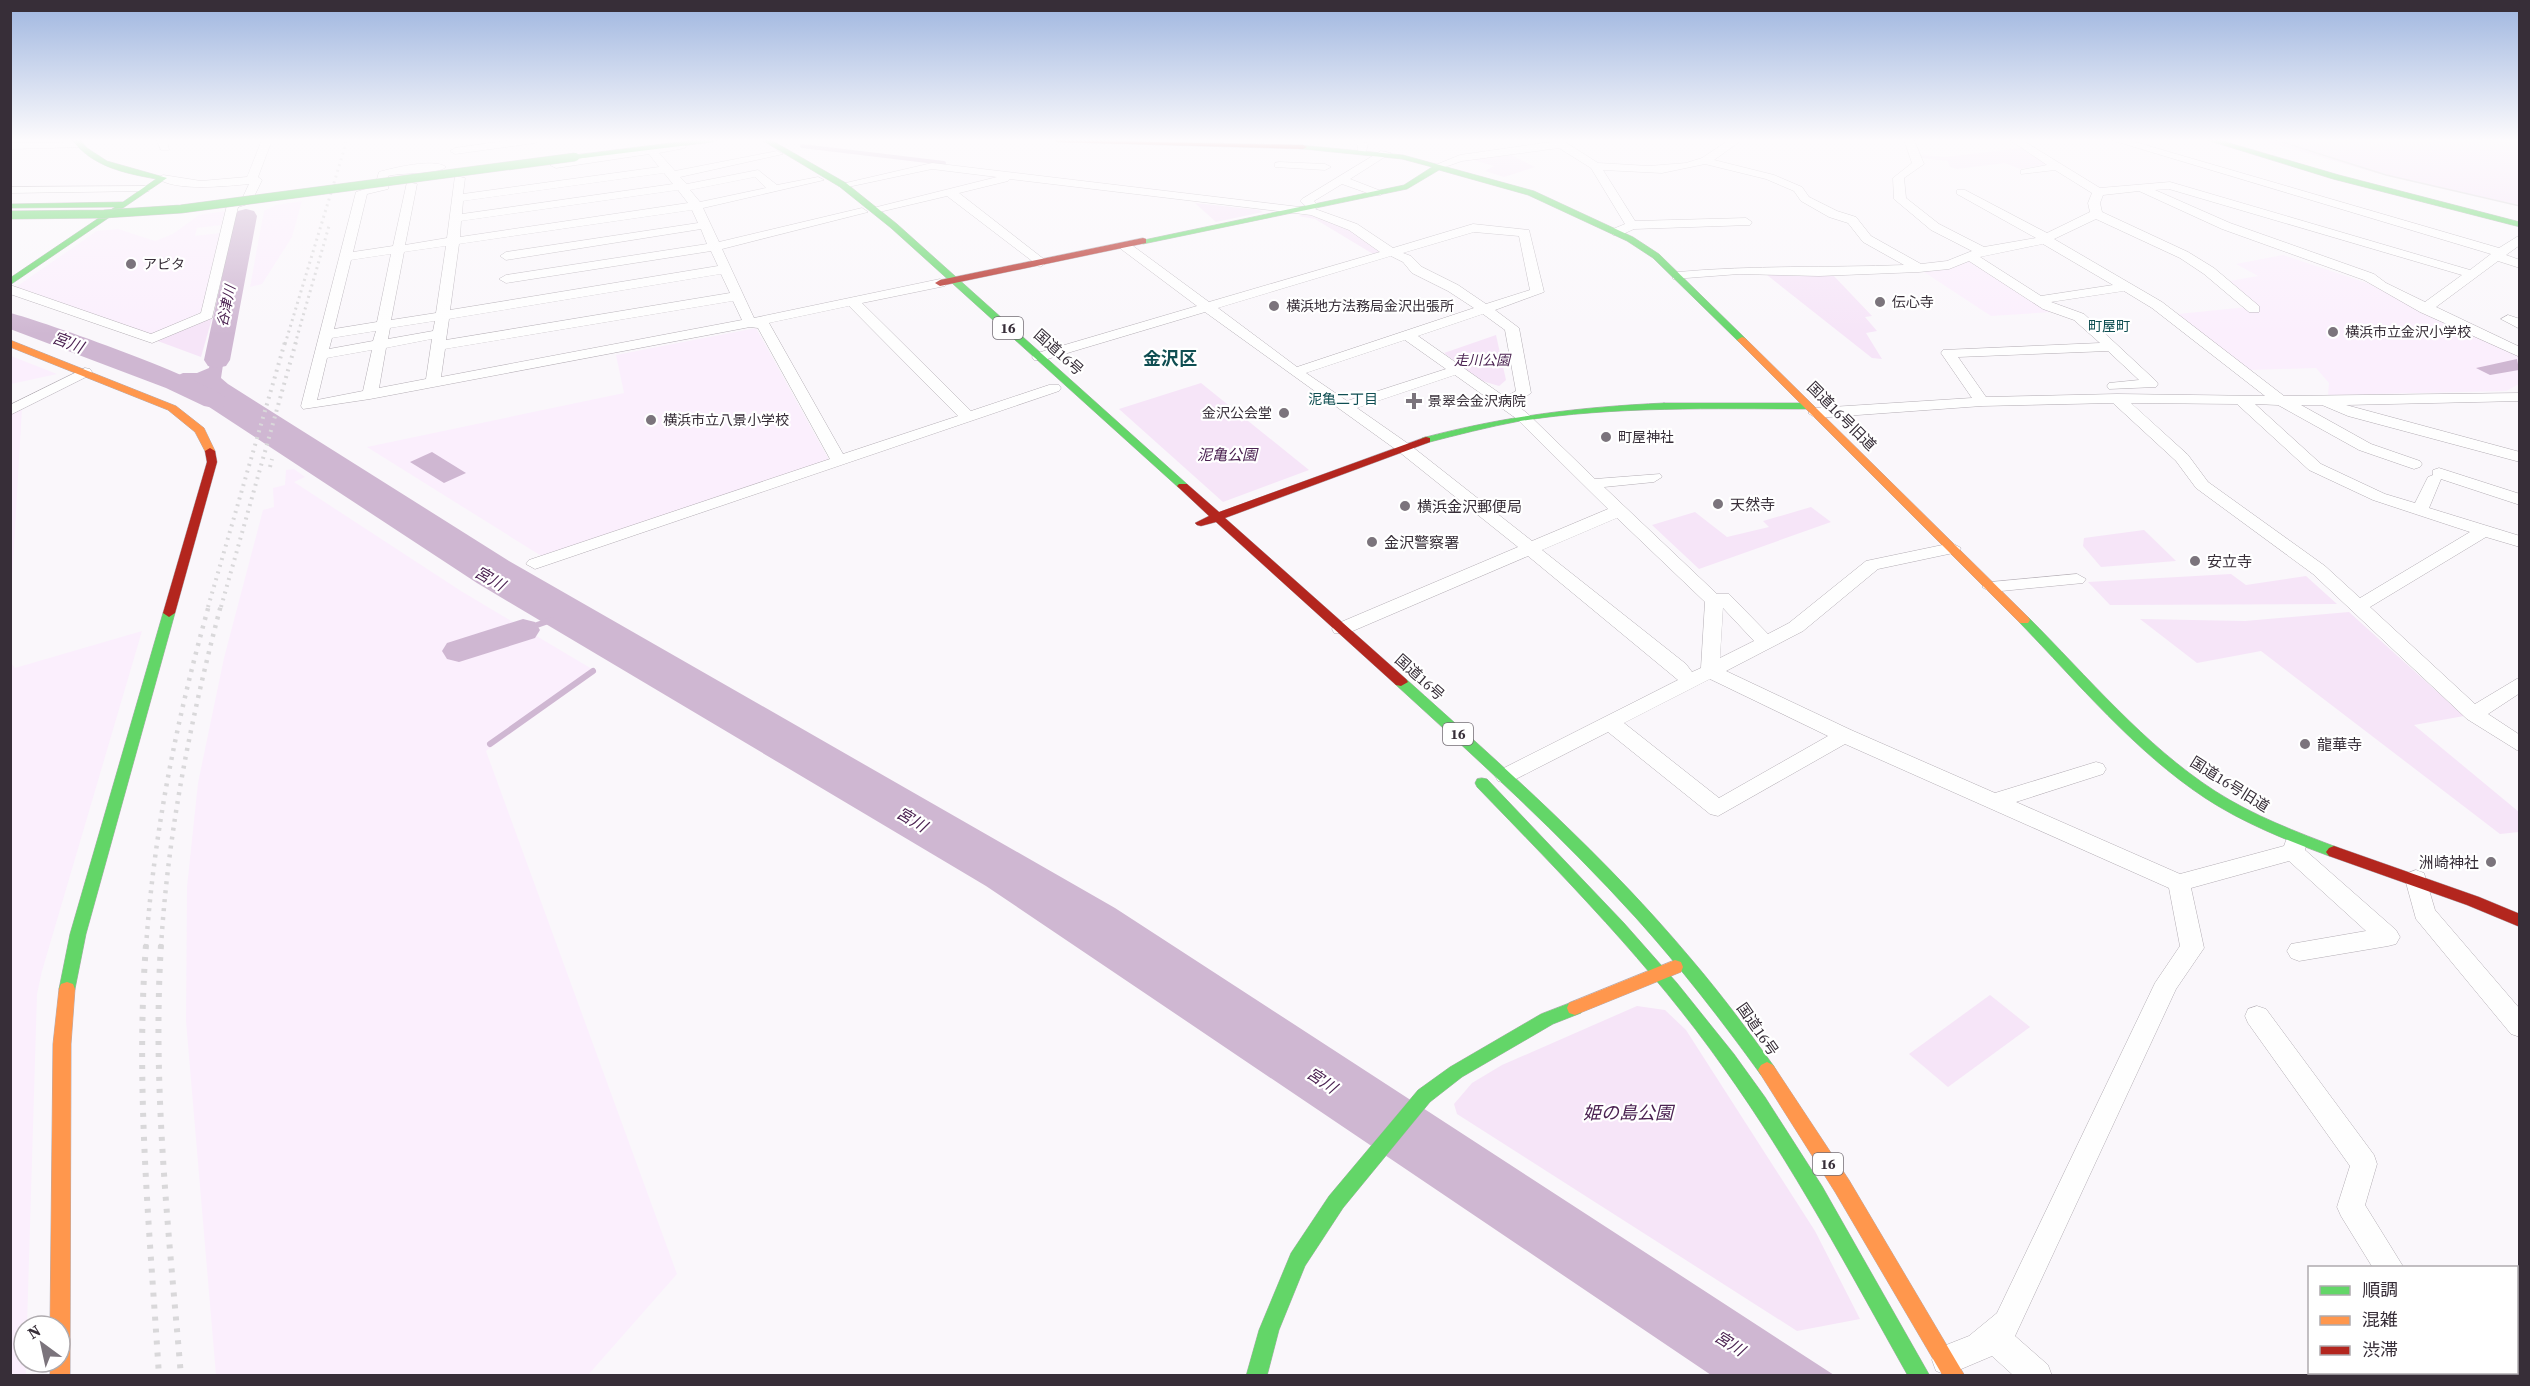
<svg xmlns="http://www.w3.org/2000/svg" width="2530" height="1386" font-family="'Source Serif 4','Noto Sans JP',serif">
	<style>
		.built { fill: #fbeffd }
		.green { fill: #f6e5f8 }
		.water { fill: #cfb7d2 }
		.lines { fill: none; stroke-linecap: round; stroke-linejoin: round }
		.stream-far1 { stroke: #cfb7d2; stroke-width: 4 }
		.stream { stroke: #cfb7d2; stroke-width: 6 }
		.river { fill: #cfb7d2; fill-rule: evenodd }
		.street-casing { stroke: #b4aeb5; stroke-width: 1 }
		.fast-casing { stroke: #b4aeb5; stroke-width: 1 }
		.slow-casing { stroke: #b4aeb5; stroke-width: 1 }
		.jam-casing { stroke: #b4aeb5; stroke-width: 1 }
		.street { fill: #fefefe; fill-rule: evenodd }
		.fast { fill: #63d668; fill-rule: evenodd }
		.slow { fill: #ff974d; fill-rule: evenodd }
		.jam { fill: #b3261e; fill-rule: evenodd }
		.tram { stroke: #d9d8da; stroke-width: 1.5 }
		.rail-far3 { stroke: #d9d8da; stroke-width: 3; stroke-dasharray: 2 4; stroke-linecap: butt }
		.rail-far2 { stroke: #d9d8da; stroke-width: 4; stroke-dasharray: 2 5; stroke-linecap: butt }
		.rail-far1 { stroke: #d9d8da; stroke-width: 4.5; stroke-dasharray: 3 6; stroke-linecap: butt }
		.rail { stroke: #d9d8da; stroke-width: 6; stroke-dasharray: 4 8; stroke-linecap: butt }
		.fast-bridge-casing { stroke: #b4aeb5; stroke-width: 9; stroke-linecap: butt }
		.fast-bridge { stroke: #63d668; stroke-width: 8 }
		.poi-dot { fill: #7b747c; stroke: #fff; stroke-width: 2 }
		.labels { text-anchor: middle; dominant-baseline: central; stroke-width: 4.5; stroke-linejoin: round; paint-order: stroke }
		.far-poi-label { font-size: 14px; fill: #372e38; stroke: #fff; text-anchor: start }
		.far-water-label { font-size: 14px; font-style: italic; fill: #4c2352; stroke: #fff }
		.far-neighbourhood-label { font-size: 14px; fill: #0f4e52; stroke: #fff }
		.shield { fill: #fff; stroke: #736d74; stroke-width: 1.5 }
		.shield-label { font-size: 14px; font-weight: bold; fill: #372e38 }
		.far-park-label { font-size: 14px; font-style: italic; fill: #4b2251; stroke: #fff }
		.street-label { font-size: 15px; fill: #372e38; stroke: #fff }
		.park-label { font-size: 15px; font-style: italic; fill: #4b2251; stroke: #fff }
		.poi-label { font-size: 15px; fill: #372e38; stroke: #fff; text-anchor: start }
		.water-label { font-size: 16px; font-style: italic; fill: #4c2352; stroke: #fff }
		.far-district-label { font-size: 18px; font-weight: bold; fill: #0f4e52; stroke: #fff }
		.near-park-label { font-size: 18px; font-style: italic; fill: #4b2251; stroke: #fff }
	</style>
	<rect width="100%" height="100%" fill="#faf7fb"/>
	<g class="built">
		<path d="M302 201 292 237 262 284 250 287 264 211 276 205Z"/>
		<path d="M225 211 221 225 197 228 195 236 220 233 201 312 157 333 149 334 16 287 97 231 118 229 155 241 173 234 199 215Z"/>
		<path d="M2283 255 2370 284 2519 356V384L2506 391 2328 395 2329 383 2316 368 2248 370 2178 314 2257 306 2224 282 2258 276 2236 264Z"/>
		<path d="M1971 259 2052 312 1991 316 1921 270Z"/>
		<path d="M756 328 829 460 543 557 367 447 624 393 616 355Z"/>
		<path d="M10 356H11L57 374 11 384Z"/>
		<path d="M22 408 11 597V413Z"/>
		<path d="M294 469 305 477 294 482 461 591 597 672 486 751 677 1274 588 1375H216L186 1021 187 887 198 783 224 658 263 510 274 507 273 488 285 485 286 470Z"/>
		<path d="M142 631 42 971 37 994 27 1326H24L26 1375H11V663L15 668Z"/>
	</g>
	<g class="green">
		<path d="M2260 140H2519V205L2377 173Z"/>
		<path d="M2021 148 2047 164 2020 169 2005 163 1957 169 1950 167 1948 161 1921 158 1920 155 1946 157Z"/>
		<path d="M1511 155 1535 167 1504 177 1485 171 1494 166 1470 159Z"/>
		<path d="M1195 203 1259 210 1263 212 1216 222Z"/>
		<path d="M1308 213 1351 230 1383 251 1373 254 1315 219 1298 216Z"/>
		<path d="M1767 275H1833L1872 316 1865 317 1877 331 1866 333 1882 359 1872 358Z"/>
		<path d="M213 315 201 357 155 340Z"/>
		<path d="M1496 335 1506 380 1499 386 1479 380 1444 353Z"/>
		<path d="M1201 383 1309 470 1223 502 1119 409Z"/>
		<path d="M1811 507 1831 522 1699 569 1652 525 1695 512 1727 537 1769 527 1763 521Z"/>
		<path d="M2144 530 2176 561 2101 567 2083 546 2084 538Z"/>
		<path d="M2231 574 2246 585 2306 576 2337 604 2110 605 2088 582Z"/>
		<path d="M2349 612 2464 716 2414 725 2519 812V832L2500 834 2261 651 2197 663 2140 619 2245 621Z"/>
		<path d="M1990 995 2030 1027 1948 1087 1909 1054Z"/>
		<path d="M1637 1006 1665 1010 1686 1030 1815 1231 1860 1319 1797 1331 1457 1114 1454 1104 1472 1083 1502 1065Z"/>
	</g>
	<g class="water">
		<path d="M231 312 221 378 228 384 509 561 1115 908 1834 1375H1711L986 886 477 583 200 401 161 383 183 373H197L209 368 220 314Z"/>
		<path d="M2517 359 2519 370 2490 375 2476 368Z"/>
		<path d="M432 452 466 473 444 483 410 462Z"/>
	</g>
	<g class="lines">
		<path class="stream-far1" d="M802 146 944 163"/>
		<g class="stream">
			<path d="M537 625 551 620"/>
			<path d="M490 744 593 671"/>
		</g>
		<g class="river">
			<path d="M246 209 254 211 257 216 230 360 226 366 217 368 208 366 204 360 235 216 238 211Z"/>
			<path d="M10 313C40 320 216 383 228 400L224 406 214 408 204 406 166 388 10 329Z"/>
			<path d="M523 619 535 622 540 630 535 638 459 662 447 659 442 651 447 643Z"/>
		</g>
		<g class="street-casing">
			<g id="street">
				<path d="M157 140H167L169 150H161Z"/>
				<path d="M262 140H272L258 177 262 180 251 203 238 207 212 318 152 343 10 294V285L151 334 201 313 227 205 242 199 249 184C226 186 175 192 157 178L163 175 201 181 247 177Z"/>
				<path d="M511 140H540L535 143 455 154 450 151 455 148Z"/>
				<path d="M1351 140 1368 143 1366 152H1358V146Z"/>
				<path d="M1550 140H1562L1598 163 1649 166 1686 163 1702 158 1729 140H1742L1714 160 1774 175 1802 187 1809 197 1837 211 1856 217 1871 236 1921 264 1947 261 1972 251 1931 230 1894 199 1893 178 1912 163 1904 140H1914L1924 164 1904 178 1906 198 1939 224 1984 247 2036 238 1957 194V190H1965L2047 233 2090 212 2088 203 2092 193 2055 170 2021 174V170L2047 165 2010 140H2022L2100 188 2170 182 2470 270 2491 254 2111 140H2128L2499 248 2520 235V245L2506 255 2520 260V268L2498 261 2436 307 2520 347V357L2420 312 2364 280 2222 229 2139 191 2103 195 2100 203 2102 212 2188 252 2214 268 2259 306V312H2249L2204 274 2180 258 2096 219 2054 239 2162 302 2284 396 2520 393V401L2346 405 2520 452V462L2348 416 2322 405H2301L2371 444 2420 461 2422 464 2420 467 2414 469 2359 450 2278 405 2255 404 2321 464 2385 494 2415 503 2428 477 2433 475V470L2439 468 2520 494V505L2441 479 2429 508 2520 536V547L2486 537 2370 607 2475 704 2520 677V693L2488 714 2520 735V752L2467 719 2313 574 2196 488 2176 461 2113 403 1982 406 1816 418 1808 413 1816 408 1972 398 1941 353 1943 350 2100 343 2074 320 2043 309 1969 261 1949 269 1919 272 1819 276 1739 274 1673 279V273L1678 272C1753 265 1828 268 1904 265L1863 242 1848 223 1829 217 1801 201 1794 191 1766 179 1705 164 1662 173 1603 170 1635 221 1746 218 1752 222 1750 225 1634 229 1621 235H1613V229L1625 224 1591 168 1559 148 1462 161 1439 169 1433 166 1460 155 1551 142ZM2169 189 2462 275 2425 302 2386 283 2374 274 2230 223 2155 190ZM2043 244 2113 285 2041 296 1980 257ZM2124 291 2152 308 2265 396 2117 394 1986 397 1958 357 2108 351 2139 380 2109 383 2107 386 2109 389 2156 387 2158 384 2156 381 2084 314 2051 302ZM2131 403 2237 404 2309 470 2373 500 2470 532 2360 598 2325 566 2208 482 2188 455Z"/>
				<path d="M79 142 83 143V147L10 149V143Z"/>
				<path d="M681 143 686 146 685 148 659 153 675 171 777 151 783 154 680 177 687 184 758 170 777 185 818 177 824 180 703 208 719 242 862 208 868 212 722 249 754 318 940 279 947 283 945 286 862 303 971 411 1049 385H1059L1061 388 1059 391 535 569 526 564 529 560 830 459 758 328 750 327 370 399 303 409 301 406 356 192 375 186 379 172C393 168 434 158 446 167 436 175 403 172 388 176V189L367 194 353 252 393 246 407 182 417 184 405 245 447 238 455 176 465 178 463 194 659 167 649 154 556 168 550 165 556 162ZM664 173 673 184 462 214 463 201ZM755 177 766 188 700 202 690 190ZM678 190 688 203 460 237 461 221ZM692 210 698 223 506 252 500 256 506 260 701 229 707 244 506 275 499 279 506 283 711 251 718 266 450 310 459 244ZM446 246 436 313 391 320 404 252ZM391 254 377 322 334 329 351 260ZM721 274 730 293 446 340 449 319ZM733 301 742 320 441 377 445 349ZM849 306 958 416 843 454 769 323ZM435 321 433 331 388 339 390 328ZM376 331 373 341 329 349 332 338ZM432 339 426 379 379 388 386 348ZM372 350 363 391 317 400 327 358Z"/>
				<path d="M1381 151 1391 153 1350 179 1381 191V195H1373L1342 184 1314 201 1319 206 1315 209 1357 224 1393 248 1473 224 1529 230 1544 292 1495 310 1519 328 1531 393 1515 404 1527 413 1595 479 1660 474 1662 477 1654 482 1604 487 1717 594H1729L1768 634 1789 623 1866 561 1952 543 1961 548 1958 552 1878 569 1803 631 1726 671 1851 730 1995 793 2096 762 2103 764 2106 769 2103 774 2016 802 2180 874 2284 846 2288 835 2296 833 2304 835 2307 841 2305 850 2396 930 2400 937 2396 944 2388 946 2299 961 2291 958 2287 951 2291 944 2366 931 2289 861 2191 888 2204 948 2176 989 2015 1336 2048 1365 2052 1376H2014L1992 1356 1947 1375 1936 1371 1932 1360 1936 1349 1969 1336 1997 1313 2155 983 2180 946 2169 888 1845 744 1718 816 1710 814 1608 732 1512 781 1505 783 1498 781 1495 776 1498 771 1678 680 1528 556 1348 633H1334L1332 629 1334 625 1518 547 1398 451 1205 312 1044 360H1034L1032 357 1034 354 1197 306 1121 249V243H1129L1209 302 1380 252 1349 230 1311 215 1010 179 1008 181 959 193 1045 260 1046 263 1040 267 947 196 875 213 869 209 997 177 932 169 843 188 837 185 932 163 1308 208 1300 201 1302 199ZM1474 232 1519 236 1530 290 1486 304 1458 285 1422 267 1411 256 1403 253ZM1391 256 1403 262 1412 273 1448 291 1474 308 1297 367 1218 308ZM1483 314 1505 330 1516 391 1505 397 1418 336ZM1405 340 1446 369 1347 401 1306 373ZM1455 375 1517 419 1608 509 1532 541 1410 445 1357 408ZM1617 518 1705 602 1701 668 1692 672 1686 664 1542 550ZM1723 608 1754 641 1720 658ZM1710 679 1828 736 1719 798 1624 723Z"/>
				<path d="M1279 162 1325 164 1331 167 1325 170 1275 167V163Z"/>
				<path d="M145 186 151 189 149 191 10 193V187Z"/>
				<path d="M2508 315 2520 319V329L2501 319Z"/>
				<path d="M85 368 90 369 92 372 90 375 10 415V405Z"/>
				<path d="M2077 574 2086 579 2083 583 1991 592 1982 587 1991 582Z"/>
				<path d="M2416 870 2424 873 2435 910 2520 1009V1037L2511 1034 2416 919 2405 879 2408 873Z"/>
				<path d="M2257 1006 2266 1009 2374 1155 2377 1164 2365 1205 2404 1268H2373L2341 1216 2337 1207 2350 1166 2248 1023 2245 1016 2248 1009Z"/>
				<path d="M2442 1372H2472L2473 1376H2443Z"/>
			</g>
		</g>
		<g class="fast-casing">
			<g id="fast">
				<path d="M72 140H80L87 148 107 161 167 178 10 285V278L115 207 10 208V204L123 202 156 179C124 173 93 167 72 140Z"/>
				<path d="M695 140H717L713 142 575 159 571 157 575 155Z"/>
				<path d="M762 140H771L846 183 897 224 1187 484V488H1179L891 228 840 187Z"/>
				<path d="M2207 140H2219L2339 175 2520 222V227L2333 179Z"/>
				<path d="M1300 145 1403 155 1534 191 1633 237 1659 254 1747 340 1739 342 1653 258 1627 241 1528 195 1439 170 1407 189 1143 244 1139 241 1404 185 1432 167 1402 159 1303 149H1300Z"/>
				<path d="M1664 403H1809L1814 406 1809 409C1713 409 1615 406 1520 421 1488 427 1457 435 1426 443L1421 440 1422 438C1505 416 1579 407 1664 403Z"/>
				<path d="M169 609 175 613 86 934 75 989 73 994 67 996 61 994 59 989 70 934 163 613Z"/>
				<path d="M2024 616 2028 617C2088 677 2144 745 2215 791 2254 816 2297 832 2339 848L2342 852 2339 856H2329C2286 840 2243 823 2205 798 2134 751 2078 683 2020 623L2018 620 2020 617Z"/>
				<path d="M1401 678 1406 679C1505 768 1606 857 1692 960 1721 994 1747 1029 1773 1065L1776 1070 1773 1075 1767 1078 1761 1075C1722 1021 1681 968 1636 918 1561 835 1478 760 1396 685L1394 682Z"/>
				<path d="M1482 778 1487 779 1624 923 1677 983 1734 1054 1765 1097 1822 1186 1930 1376H1908C1849 1271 1793 1165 1723 1067 1652 966 1563 876 1477 787L1475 783 1477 779Z"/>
				<path d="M1575 1001 1581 1003 1583 1008 1581 1013 1553 1024 1462 1077 1430 1102 1343 1208 1305 1266 1279 1330 1267 1376H1246L1259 1330 1291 1253 1329 1196 1418 1090 1450 1067 1541 1014Z"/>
			</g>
		</g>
		<g class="slow-casing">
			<g id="slow">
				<path d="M1742 337 1745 338 2028 617 2030 620 2028 623H2020L1737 340Z"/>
				<path d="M10 340 176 406 204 428 215 451 214 453H206L195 432 168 410 10 347Z"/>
				<path d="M1675 960 1681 962 1683 967 1681 972 1575 1015 1569 1013 1567 1008 1569 1003Z"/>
				<path d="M67 982 73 984 75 989 71 1044 70 1376H50V1362H60V1326H50L53 1044 59 989 61 984Z"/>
				<path d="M1767 1062 1773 1065 1849 1180 1965 1376H1943L1835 1192 1761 1075 1758 1070 1761 1065Z"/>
			</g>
		</g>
		<g class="jam-casing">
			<g id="jam">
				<path d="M1054 140 1303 145 1307 147 1303 149 1058 142Z"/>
				<path d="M1143 238 1146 239V243L940 286 935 283 940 280Z"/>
				<path d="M1426 437 1430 438V442L1225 518 1406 679 1408 682 1401 686 1396 685 1216 522 1201 526 1197 525 1195 523 1209 516 1177 486 1179 484H1187L1219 512Z"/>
				<path d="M210 448 215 451 217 462 175 613 169 617 163 613 207 462 205 451Z"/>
				<path d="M2334 846 2479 897 2520 914V927L2467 905 2329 856 2326 852 2329 848Z"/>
			</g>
		</g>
		<use href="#street" class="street"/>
		<use href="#fast" class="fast"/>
		<use href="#slow" class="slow"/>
		<use href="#jam" class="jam"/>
		<path class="tram" d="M2276 140 2386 175 2520 206"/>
		<g class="rail-far3">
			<path d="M285 344 347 140"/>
			<path d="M295 344 329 226"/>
		</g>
		<g class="rail-far2">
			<path d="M270 467 272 459"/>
			<path d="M208 607 285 342"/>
			<path d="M221 607 296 342"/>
		</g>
		<g class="rail-far1">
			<path d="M146 947C154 830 177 718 209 605"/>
			<path d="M161 947C168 830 191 718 221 605"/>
		</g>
		<g class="rail">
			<path d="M146 945C135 1088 150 1233 159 1376"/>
			<path d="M161 945C152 1088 169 1233 181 1376"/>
		</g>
		<g class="fast-bridge-casing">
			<path id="fast-bridge" d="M10 215 104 214 181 209 575 157"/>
		</g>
		<use href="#fast-bridge" class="fast-bridge"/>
	</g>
	<linearGradient id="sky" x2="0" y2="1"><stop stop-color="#9eb5df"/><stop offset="0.42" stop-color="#fdfbfd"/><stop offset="1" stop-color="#fdfbfd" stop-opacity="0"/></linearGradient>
	<rect width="2530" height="334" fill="url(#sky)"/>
	<g class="poi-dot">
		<circle cx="131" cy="264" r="6"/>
		<circle cx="1880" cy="302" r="6"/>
		<circle cx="1274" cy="306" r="6"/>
		<circle cx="2333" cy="332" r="6"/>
		<path d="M1411 392h6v6h6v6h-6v6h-6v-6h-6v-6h6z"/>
		<circle cx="1284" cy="413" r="6"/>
		<circle cx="651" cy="420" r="6"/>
		<circle cx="1606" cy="437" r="6"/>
		<circle cx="1718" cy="504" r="6"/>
		<circle cx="1405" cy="506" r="6"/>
		<circle cx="1372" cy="542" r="6"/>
		<circle cx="2195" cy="561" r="6"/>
		<circle cx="2305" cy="744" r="6"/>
		<circle cx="2491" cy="862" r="6"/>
	</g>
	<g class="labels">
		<g class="far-poi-label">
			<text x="143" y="264">アピタ</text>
			<text x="1892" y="302">伝心寺</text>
			<text x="1286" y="306">横浜地方法務局金沢出張所</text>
			<text x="2345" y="332">横浜市立金沢小学校</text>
			<text x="1428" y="401">景翠会金沢病院</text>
			<text x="1272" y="413" text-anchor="end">金沢公会堂</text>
			<text x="663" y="420">横浜市立八景小学校</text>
			<text x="1618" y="437">町屋神社</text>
		</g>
		<g class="far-water-label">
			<text transform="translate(226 306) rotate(-78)">谷津川</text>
		</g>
		<g class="far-neighbourhood-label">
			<text x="2109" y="326">町屋町</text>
			<text x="1343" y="399">泥亀二丁目</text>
		</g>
		<g class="shield">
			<rect x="993" y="317" width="30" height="22" rx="4.5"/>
			<rect x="1443" y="723" width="30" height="22" rx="4.5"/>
			<rect x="1813" y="1153" width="30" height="22" rx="4.5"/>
		</g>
		<g class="shield-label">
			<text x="1008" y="328">16</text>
			<text x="1458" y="734">16</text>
			<text x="1828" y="1164">16</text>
		</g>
		<g class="far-park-label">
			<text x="1482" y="360">走川公園</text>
		</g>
		<g class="street-label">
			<text transform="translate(1059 352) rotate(42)">国道16号</text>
			<text transform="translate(1842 416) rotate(45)">国道16号旧道</text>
			<text transform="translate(1420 677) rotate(42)">国道16号</text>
			<text transform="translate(2230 784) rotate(32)">国道16号旧道</text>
			<text transform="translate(1758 1029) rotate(55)">国道16号</text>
		</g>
		<g class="park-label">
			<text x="1227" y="454">泥亀公園</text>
		</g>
		<g class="poi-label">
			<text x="1730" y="504">天然寺</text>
			<text x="1417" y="506">横浜金沢郵便局</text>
			<text x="1384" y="542">金沢警察署</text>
			<text x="2207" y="561">安立寺</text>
			<text x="2317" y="744">龍華寺</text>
			<text x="2479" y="862" text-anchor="end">洲崎神社</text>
		</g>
		<g class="water-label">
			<text transform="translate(68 342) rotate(21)">宮川</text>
			<text transform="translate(490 578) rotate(30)">宮川</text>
			<text transform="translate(912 819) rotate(31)">宮川</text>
			<text transform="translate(1322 1080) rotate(34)">宮川</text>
			<text transform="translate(1730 1343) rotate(32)">宮川</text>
		</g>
		<g class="far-district-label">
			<text x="1170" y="358">金沢区</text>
		</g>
		<g class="near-park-label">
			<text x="1628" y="1112">姫の島公園</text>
		</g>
	</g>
	<rect width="2530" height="1386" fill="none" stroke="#372e38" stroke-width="24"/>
	<rect x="2308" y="1266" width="210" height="108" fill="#ffffff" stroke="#afabaf" stroke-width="1.5"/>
	<rect x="2320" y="1286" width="30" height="9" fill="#63d668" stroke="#afabaf" stroke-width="1.5"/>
	<text x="2362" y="1296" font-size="18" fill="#372e38">順調</text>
	<rect x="2320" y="1316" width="30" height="9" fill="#ff974d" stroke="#afabaf" stroke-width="1.5"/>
	<text x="2362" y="1326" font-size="18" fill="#372e38">混雑</text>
	<rect x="2320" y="1346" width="30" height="9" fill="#b3261e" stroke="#afabaf" stroke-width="1.5"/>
	<text x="2362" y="1356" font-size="18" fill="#372e38">渋滞</text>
	<g transform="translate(42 1344) rotate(327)"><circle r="28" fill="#ffffff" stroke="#afabaf" stroke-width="1.5"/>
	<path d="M0-4.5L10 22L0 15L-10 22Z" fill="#7b747c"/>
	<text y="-9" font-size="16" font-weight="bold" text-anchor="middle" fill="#372e38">N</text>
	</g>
</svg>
